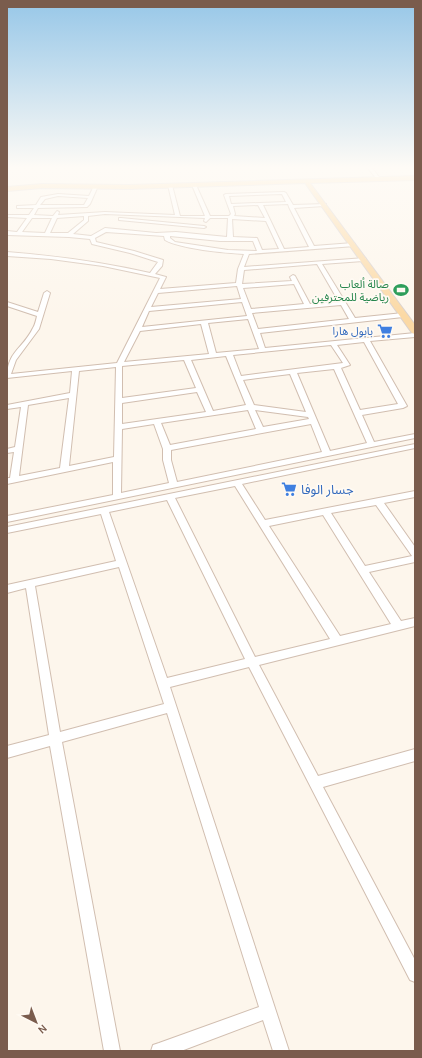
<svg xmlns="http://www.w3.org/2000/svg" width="422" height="1058" font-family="Karla,'Noto Sans Arabic',sans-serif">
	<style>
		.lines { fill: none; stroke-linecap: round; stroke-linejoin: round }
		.minor-casing { stroke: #d1beb0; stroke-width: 2 }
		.major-casing { stroke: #dad1cd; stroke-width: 2 }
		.minor { fill: #fff; fill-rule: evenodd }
		.major { fill: #fbd9a5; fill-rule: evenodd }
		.labels { text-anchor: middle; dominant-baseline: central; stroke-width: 3.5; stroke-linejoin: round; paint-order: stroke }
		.far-leisure-label { font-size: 11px; fill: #27864d; stroke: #fffaf3; text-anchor: end }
		.far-shop-label { font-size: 11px; fill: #366cbe; stroke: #fffaf3; text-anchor: end }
		.shop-label { font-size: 13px; fill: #366cbe; stroke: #fffaf3; text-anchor: start }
	</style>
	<rect width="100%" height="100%" fill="#fdf6ec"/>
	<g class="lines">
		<g class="minor-casing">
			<g id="minor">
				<path d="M368 168H372L379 177H375Z"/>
				<path d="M170 184 172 185 180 216H205L192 185 194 184 196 185 210 216H229L231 214 224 195 226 194 284 192 286 193 293 205 326 204V205L324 206 294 208 314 246 353 243 355 244V246L249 254 244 267 365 258 366 259 363 261 322 264 355 318 403 313 406 315 403 317 260 333 265 348 415 333V337L370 341 407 406 403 408 362 415 374 442 415 434V438L7 522V516L113 495V462L7 484V478H10L14 452 7 453V449L15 447 21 407 7 409V405L70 393 72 371 7 378C7 351 23 349 33 328 35 325 36 320 37 316L7 306V302L38 312 44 293 47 291 50 293 39 329 16 360 11 374 117 363 160 278 103 266 51 259 7 256V252C56 256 102 262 150 273L158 262 130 253 92 244 90 239 69 237 7 235V231L17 232 27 218 7 217V215H29L34 208H17V206L36 205 41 197 58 194 89 196 94 186 96 185 98 186 90 204 87 207 38 208 34 215 53 216 57 211 59 212 58 215 105 212 175 215 168 185ZM282 194 286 202 231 204 229 196ZM58 196 88 198 84 205H40L45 199ZM288 204 289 207 309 247 284 249 263 205ZM258 205 265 218 234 216 235 214 233 206ZM105 214 205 218 204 221 206 222 210 218H228L227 237 176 232 156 233 105 228 91 236 73 234 88 221V216ZM84 216V220L68 233H50L57 218ZM32 218H52L45 233 22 232ZM232 219 266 221 279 249 262 250 257 238 233 237ZM106 232 164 236 165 240C181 249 224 253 244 254L238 269 236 283 160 289 166 277 155 274 162 266 163 260 134 251 96 242 95 238ZM170 236 220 241H253L257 251 228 250 175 242 170 238ZM317 264 339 302 310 304 295 276 293 275 290 277 292 281 242 284 244 270ZM294 284 304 304 251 309 243 288ZM237 286 241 299 151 307 158 293ZM242 302 247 316 142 327 149 311ZM341 305 349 319 258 329 252 313ZM248 319 259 349 216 353 208 323ZM201 324 209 354 124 362 140 331ZM364 342 398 404 360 410 341 368 350 365 337 345ZM331 345 343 363 241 376 233 355ZM226 356 246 405 213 411 191 360ZM184 360 196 388 122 398V366ZM116 367 114 457 69 466 79 371ZM334 369 367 443 330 451 297 373ZM290 374 306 412 254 405 243 380ZM197 392 206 412 122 424V403ZM69 398 60 468 19 476 28 405ZM248 410 256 429 170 445 161 423ZM255 410 308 417 309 419 263 427ZM154 424 163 449V460L169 483 121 493 122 429ZM311 424 322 452 177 482 171 460V450Z"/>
				<path d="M121 218 204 226 206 227 204 228 119 220V218Z"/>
				<path d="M415 444V448L242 484 265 520 415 491V497L384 503 415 547V562L369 572 401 621 415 618V626L259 665 318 776 415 749V761L323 787 415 960V982L410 980 249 667 170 687 289 1051H273L263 1020 181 1051H151L153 1045 159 1043 259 1007 167 713 62 742 120 1051H104L50 746 7 758V746L49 735 26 588 7 593V585L116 561 101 514 7 533V527ZM235 486 330 639 255 657 175 498ZM167 500 245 659 167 678 109 512ZM376 505 412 556 365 566 331 513ZM323 515 391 624 340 636 269 526ZM119 567 164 704 60 732 35 586Z"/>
			</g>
		</g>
		<g class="major-casing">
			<path id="major" d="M415 176V180L310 183 415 325V334L412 333 305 183 129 189 42 188 7 191V187L42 184 129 185Z"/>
		</g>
		<use href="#minor" class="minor"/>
		<use href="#major" class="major"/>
	</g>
	<linearGradient id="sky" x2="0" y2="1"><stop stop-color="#97c7e8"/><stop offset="0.53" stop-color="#fefbf6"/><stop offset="1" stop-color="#fefbf6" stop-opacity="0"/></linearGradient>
	<rect width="422" height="316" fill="url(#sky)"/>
	<defs>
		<g id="stadium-bare" transform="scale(1.2)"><path d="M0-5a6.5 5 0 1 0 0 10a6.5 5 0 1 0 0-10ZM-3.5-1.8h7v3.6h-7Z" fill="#2e9e5b" stroke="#fffaf3" stroke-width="2.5" paint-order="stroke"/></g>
		<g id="supermarket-bare" transform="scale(1.2)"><path d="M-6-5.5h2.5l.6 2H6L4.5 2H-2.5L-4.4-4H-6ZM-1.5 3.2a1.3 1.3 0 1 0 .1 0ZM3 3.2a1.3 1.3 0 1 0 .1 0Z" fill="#3f7fe0" stroke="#fffaf3" stroke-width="2.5" paint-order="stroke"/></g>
	</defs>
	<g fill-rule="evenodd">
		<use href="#stadium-bare" x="401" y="290"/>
		<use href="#supermarket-bare" x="385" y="331"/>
		<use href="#supermarket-bare" x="289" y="489"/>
	</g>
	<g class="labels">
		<g class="far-leisure-label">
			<text x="389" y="284">صالة ألعاب<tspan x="389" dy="13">رياضية للمحترفين</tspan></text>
		</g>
		<g class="far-shop-label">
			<text x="373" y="331">بابول هارا</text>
		</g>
		<g class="shop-label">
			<text x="301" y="489">جسار الوفا</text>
		</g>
	</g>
	<rect width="422" height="1058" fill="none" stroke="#7a5c4d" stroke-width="16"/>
	<g transform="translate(36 1022) rotate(138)" stroke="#fffaf3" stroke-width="3" paint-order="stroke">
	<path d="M0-3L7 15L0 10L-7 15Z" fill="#7a5c4d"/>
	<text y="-6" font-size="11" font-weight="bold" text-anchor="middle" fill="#7a5c4d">N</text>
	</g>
</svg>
